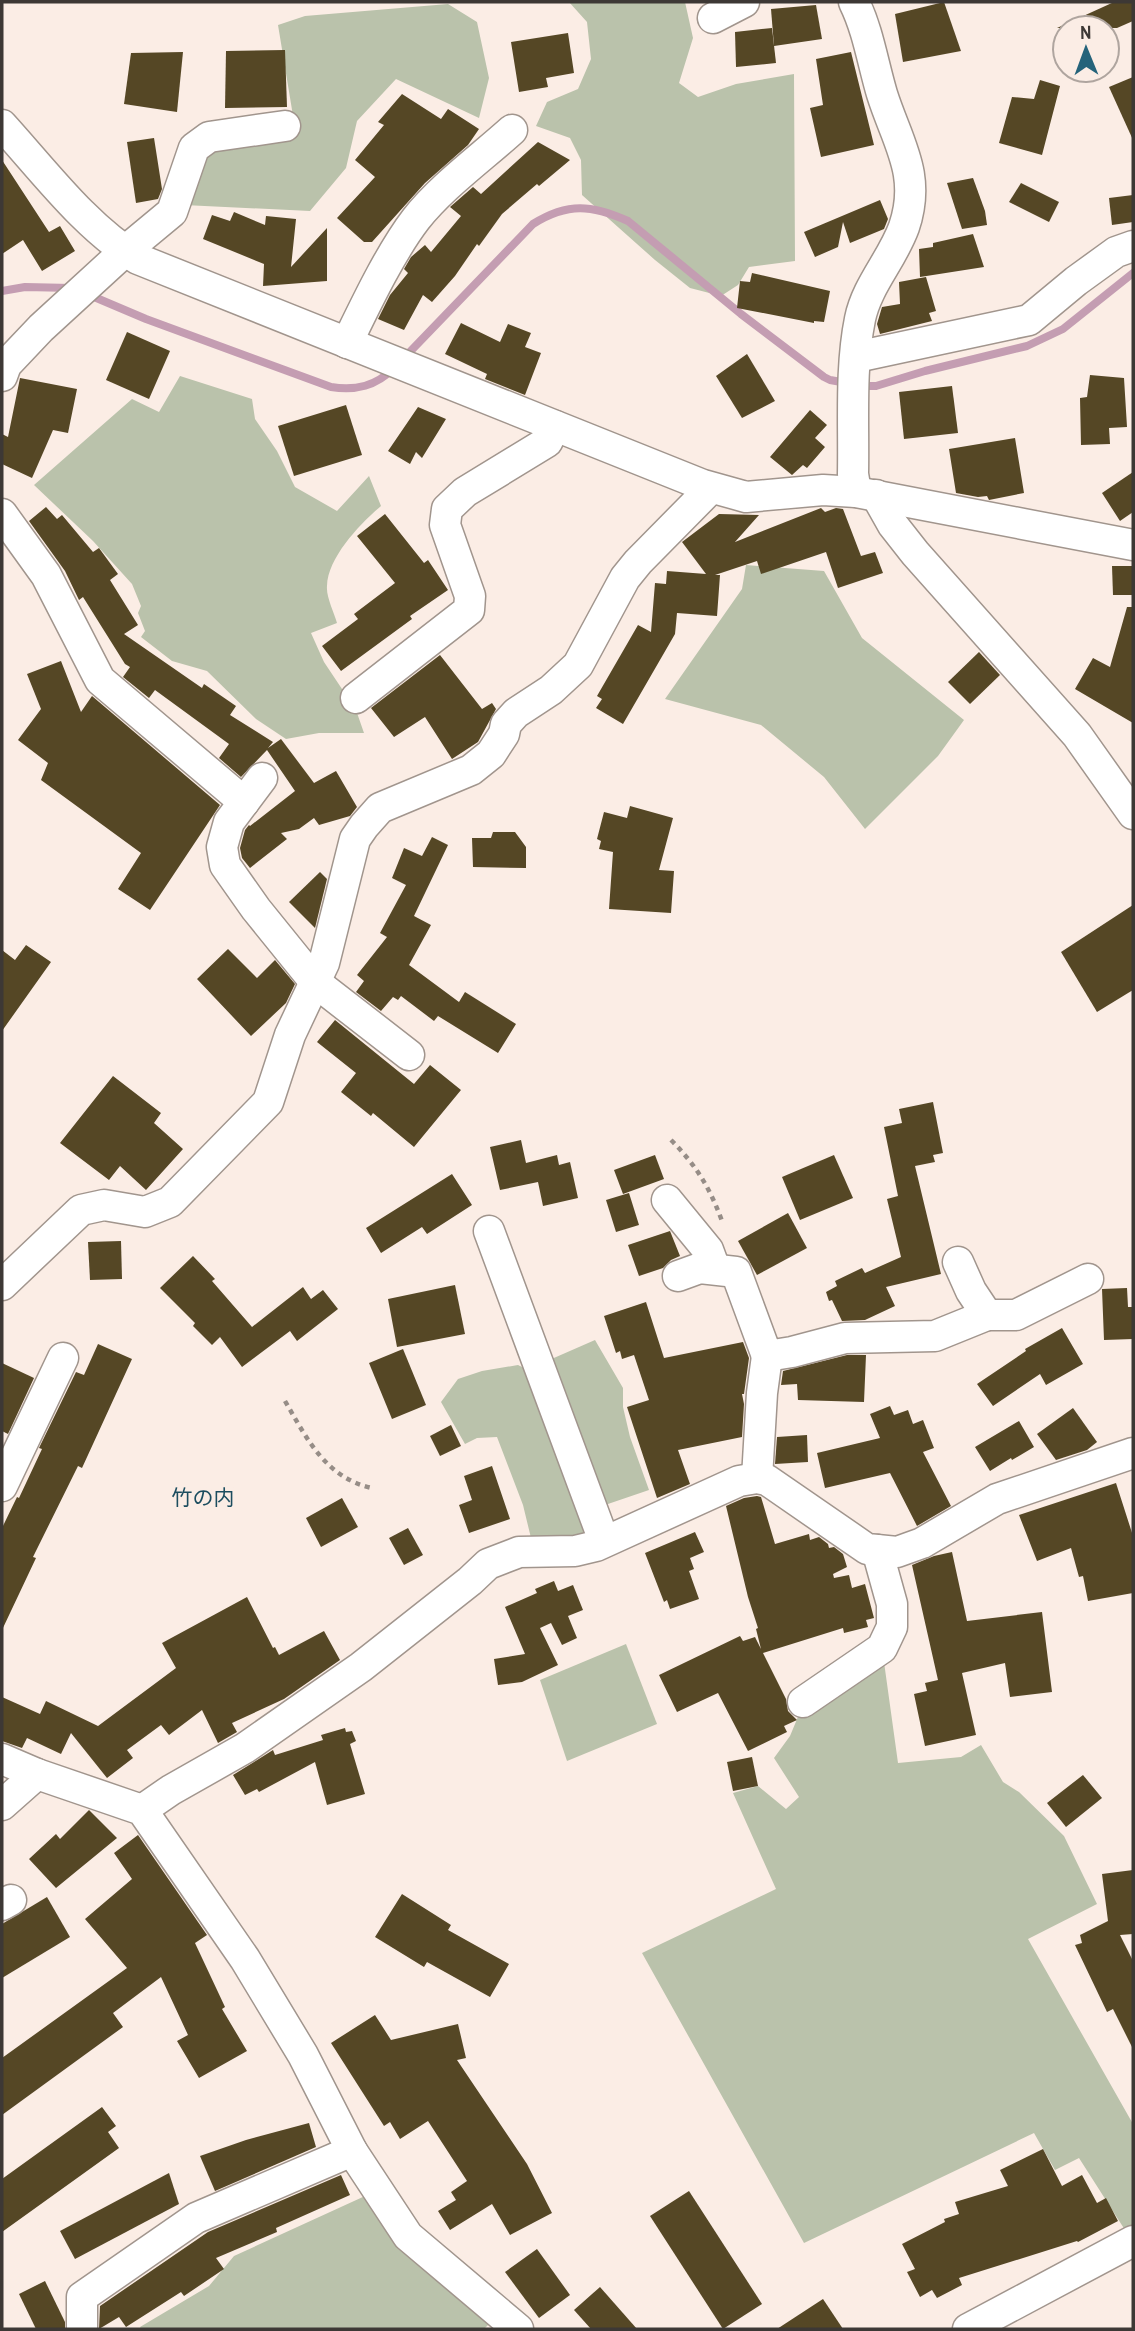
<svg xmlns="http://www.w3.org/2000/svg" width="1135" height="2331" font-family="'Archivo Narrow','Noto Sans JP',sans-serif">
	<style>
		.green { fill: #bac2ab }
		.lines { fill: none; stroke-linecap: round; stroke-linejoin: round }
		.stream { stroke: #c49db2; stroke-width: 8 }
		.building { fill: #554725 }
		.minor-casing { stroke: #a1958d; stroke-width: 33 }
		.path { stroke: #968d87; stroke-width: 4.5; stroke-dasharray: 5 5; stroke-linecap: butt }
		.minor { stroke: #fff; stroke-width: 30 }
		.labels { text-anchor: middle; dominant-baseline: central; stroke-width: 7; stroke-linejoin: round; paint-order: stroke }
		.quarter-label { font-size: 21px; fill: #1c4d5f; stroke: #fbede5 }
	</style>
	<rect width="100%" height="100%" fill="#fbede5"/>
	<g class="green">
		<path d="M569 2H685L693 38 679 83 698 97 736 84 794 74 795 261 749 267 738 285 721 296 690 288 655 260 582 195 581 160 570 138 536 126 547 102 578 89 591 59 587 22Z"/>
		<path d="M448 4 477 22 489 78 479 118 396 79 357 121 346 168 310 211 184 205 200 151 296 134 278 25 305 16Z"/>
		<path d="M180 376 252 399 255 419 277 451 295 487 337 511 369 476 381 506C360 524 328 557 327 586 326 597 334 612 337 623L311 633 324 662 356 710 364 733H319L286 739 256 719 207 671 172 661 141 637 145 631 138 613 141 606 132 584 93 541 34 485 132 399 159 412Z"/>
		<path d="M746 565 824 571 862 638 964 720 938 756 865 829 824 777 761 725 665 699 742 589Z"/>
		<path d="M595 1340 623 1388V1407L630 1437 649 1490 605 1505 547 1361Z"/>
		<path d="M518 1365 530 1371 589 1534 565 1543 531 1538 523 1505 497 1437 477 1438 465 1444 441 1402 458 1379 482 1371Z"/>
		<path d="M626 1644 657 1724 567 1761 540 1680Z"/>
		<path d="M884 1662 898 1763 961 1757 981 1745 1003 1782 1019 1792 1064 1836 1097 1904 1028 1939 1133 2124V2225L1125 2230 1079 2158 1055 2170 1034 2133 804 2243 642 1953 776 1889 733 1793 758 1786 786 1809 799 1797 774 1758 790 1736 800 1712Z"/>
		<path d="M365 2196 491 2322 484 2329H141L140 2327 209 2286 234 2256Z"/>
	</g>
	<g class="lines">
		<g class="stream">
			<path d="M2 291 25 287 72 288"/>
			<path d="M87 294 146 319 331 387C356 391 376 386 394 368"/>
			<path d="M403 359 533 224C568 202 592 205 628 221L741 314 824 377 830 380 864 386H876L925 371 1027 346 1063 329 1133 273"/>
		</g>
	</g>
	<g class="building">
		<path d="M944 2 961 51 903 62 895 14Z"/>
		<path d="M1114 2H1133V21L1117 28H1057Z"/>
		<path d="M816 5 822 39 774 46 771 9Z"/>
		<path d="M772 28 776 63 736 67 735 32Z"/>
		<path d="M568 33 574 73 546 78 548 87 519 92 511 42Z"/>
		<path d="M285 50 287 107 225 108 226 51Z"/>
		<path d="M183 52 177 112 124 104 131 53Z"/>
		<path d="M851 52 874 145 821 157 810 108 823 105 816 59Z"/>
		<path d="M1133 77V140L1109 87Z"/>
		<path d="M1040 80 1060 86 1042 155 999 143 1012 97 1034 99Z"/>
		<path d="M402 94 441 119 448 109 479 129 468 145 425 183 372 242H364L337 218 375 177 355 160 384 125 378 122Z"/>
		<path d="M154 138 162 189 158 199 136 203 127 142Z"/>
		<path d="M538 142 570 160 539 186 537 184 502 214 479 246 477 244 455 276 432 302 423 295 404 330 378 319 390 295 408 273 404 269 411 257 425 245 431 252 461 216 450 207 473 187 481 194Z"/>
		<path d="M2 160 49 232 60 226 75 251 42 271 23 240 2 254Z"/>
		<path d="M973 178 985 211 987 225 962 229 947 183Z"/>
		<path d="M1021 183 1059 202 1049 222 1009 202Z"/>
		<path d="M1133 195V222L1112 225 1109 198Z"/>
		<path d="M880 200 888 219 884 229 850 243 843 222 838 247 815 257 804 232Z"/>
		<path d="M234 212 265 225 266 216 296 219 291 267 327 228V281L263 286 264 264 203 239 212 215 230 221Z"/>
		<path d="M973 234 984 267 920 277 919 249 933 247V243Z"/>
		<path d="M752 273 830 291 824 322 814 321V323L737 308 740 281 750 282Z"/>
		<path d="M926 277 936 311 929 313 932 321 880 334 877 324 882 307 900 304 899 282Z"/>
		<path d="M461 323 500 342 508 324 531 333 525 347 541 353 525 395 485 379 487 374 445 354Z"/>
		<path d="M127 332 170 351 149 399 106 380Z"/>
		<path d="M747 354 775 401 742 418 716 376Z"/>
		<path d="M1090 375 1124 378 1127 427 1109 428 1110 444 1081 445 1080 398 1087 397Z"/>
		<path d="M20 378 77 389 68 433 53 430 32 478 2 464V434L8 437Z"/>
		<path d="M952 386 958 433 904 439 899 392Z"/>
		<path d="M346 405 362 455 294 476 278 426Z"/>
		<path d="M418 407 446 419 422 458 416 452 410 464 388 451Z"/>
		<path d="M810 410 827 425 815 438 825 447 807 468 803 465 792 475 770 457Z"/>
		<path d="M1015 438 1024 493 989 500 987 496 978 497 956 493 949 449Z"/>
		<path d="M1133 472V512L1120 521 1102 493Z"/>
		<path d="M46 507 57 519 62 515 93 552 99 548 118 574 110 580 138 625 124 634 202 688 204 684 236 706 230 715 273 742 268 748 281 739 314 783 336 771 357 807 350 816 319 825 314 818 299 829 281 833 287 839 250 868 242 858 240 848 245 830 249 825 250 826 295 791 267 750 241 777 219 758 229 744 155 690 149 698 123 677 130 667 125 664 83 597 79 600 65 571 29 521Z"/>
		<path d="M821 508 825 512 836 508 843 509 861 556 875 552 883 573 838 588 826 552 761 574 757 561 715 575H720L717 616 677 613 675 634 623 724 596 708 602 699 597 696 638 625 651 632 655 583 666 584 667 571 706 574 682 542 719 514 759 515 735 542Z"/>
		<path d="M385 514 424 563 428 560 448 590 410 616 412 619 341 671 322 646 358 619 354 614 395 583 357 536Z"/>
		<path d="M1112 566H1133V595H1113Z"/>
		<path d="M1127 607H1133V723L1075 689 1093 658 1110 667Z"/>
		<path d="M979 652 1000 675 970 704 948 682Z"/>
		<path d="M440 655 482 709 492 703 496 709 478 742 452 759 425 717 394 737 371 708Z"/>
		<path d="M61 661 81 712 92 696 220 805 150 910 118 889 141 853 41 780 48 763 18 740 41 709 27 674Z"/>
		<path d="M630 806 673 818 659 870 674 871 671 913 609 909 613 852 599 849 601 841 597 839 604 812 627 818Z"/>
		<path d="M493 832H515L526 847V868L473 867 472 838H491Z"/>
		<path d="M432 837 448 845 414 916 431 925 409 965 459 1002 465 992 516 1024 498 1053 438 1016 434 1021 401 996 398 1000 393 997 381 1011 356 992 364 981 357 975 387 937 380 933 406 885 392 878 404 848 422 856Z"/>
		<path d="M320 872 327 879 315 928 289 902Z"/>
		<path d="M1133 905V990L1097 1012 1061 952Z"/>
		<path d="M26 945 51 962 2 1031V950L15 960Z"/>
		<path d="M228 949 257 978 275 960 295 984 286 1003 251 1036 197 979Z"/>
		<path d="M335 1020 414 1084 430 1065 461 1090 414 1147 373 1113 371 1116 341 1092 356 1073 317 1042Z"/>
		<path d="M113 1076 161 1113 154 1123 183 1149 146 1190 120 1166 109 1180 60 1143Z"/>
		<path d="M933 1102 943 1153 933 1155 935 1162 915 1166 941 1274 886 1287 895 1306 865 1320 842 1321 832 1300 829 1301 826 1292 837 1286 835 1281 862 1268 865 1273 901 1257 887 1199 898 1196 884 1127 902 1123 899 1109Z"/>
		<path d="M521 1140 526 1163 557 1155 559 1165 570 1162 578 1198 543 1206 538 1182 500 1190 490 1147Z"/>
		<path d="M655 1155 664 1179 623 1194 614 1170Z"/>
		<path d="M834 1155 853 1198 800 1220 782 1177Z"/>
		<path d="M452 1174 472 1205 427 1234 422 1227 381 1253 366 1228Z"/>
		<path d="M629 1193 639 1225 616 1232 606 1200Z"/>
		<path d="M788 1213 807 1248 757 1275 738 1241Z"/>
		<path d="M670 1231 680 1256 671 1260 663 1268 639 1276 628 1245Z"/>
		<path d="M121 1241 122 1279 90 1280 88 1242Z"/>
		<path d="M193 1256 215 1279 212 1281 252 1327 303 1287 311 1299 323 1290 338 1309 297 1341 290 1331 242 1367 220 1337 212 1345 193 1326 195 1323 160 1288Z"/>
		<path d="M455 1285 465 1334 397 1347 388 1299Z"/>
		<path d="M1127 1288 1128 1307H1133V1339L1104 1340 1102 1289Z"/>
		<path d="M646 1302 664 1358 743 1342 749 1358 744 1394H742L744 1404 742 1437 678 1450 690 1484 657 1498 627 1407 649 1400 634 1355 622 1359 620 1351 616 1353 604 1316Z"/>
		<path d="M1062 1328 1083 1364 1046 1385 1040 1374 993 1406 977 1384 1026 1351 1025 1349Z"/>
		<path d="M98 1344 132 1359 82 1468 78 1466 33 1557 36 1558 2 1630V1528L17 1497 19 1498 42 1449 39 1448 76 1372 84 1375Z"/>
		<path d="M403 1349 426 1405 392 1419 369 1363Z"/>
		<path d="M847 1355H866L864 1402 798 1400 797 1384 781 1385 783 1371Z"/>
		<path d="M2 1363 34 1378 8 1434 2 1431Z"/>
		<path d="M890 1406 894 1415 908 1410 913 1424 923 1420 934 1448 923 1452 951 1506 917 1526 890 1473 825 1488 817 1453 880 1438 870 1414Z"/>
		<path d="M1073 1408 1097 1442 1087 1450 1056 1460 1037 1434Z"/>
		<path d="M1019 1421 1034 1447 1012 1460 1011 1458 990 1471 975 1447Z"/>
		<path d="M451 1425 461 1446 440 1456 430 1436Z"/>
		<path d="M807 1435 808 1462 775 1464 777 1437Z"/>
		<path d="M492 1466 510 1519 469 1533 459 1505 472 1500 464 1476Z"/>
		<path d="M1116 1483 1133 1536V1593L1088 1601 1083 1576 1079 1577 1071 1548 1037 1561 1019 1515Z"/>
		<path d="M757 1496 761 1497 775 1544 809 1534 810 1540 819 1537 828 1544 829 1548 834 1547 843 1554 847 1567 833 1574 834 1578 849 1575 852 1588 865 1584 874 1618 866 1620 868 1627 844 1633 843 1628 763 1653 786 1699 788 1711 797 1720 784 1726 787 1732 748 1751 718 1693 677 1712 659 1675 740 1636 743 1641 755 1637 761 1649 756 1629 758 1628 748 1597 726 1506 744 1498Z"/>
		<path d="M342 1498 358 1527 321 1547 306 1518Z"/>
		<path d="M408 1528 423 1555 404 1565 389 1538Z"/>
		<path d="M695 1532 704 1552 690 1558 694 1569 689 1571 699 1599 670 1609 667 1600 664 1602 645 1553Z"/>
		<path d="M952 1552 967 1621 1042 1612 1052 1692 1010 1697 1005 1663 962 1673 976 1735 925 1746 914 1694 927 1691 925 1683 938 1680 912 1565 934 1556Z"/>
		<path d="M554 1581 558 1591 573 1585 583 1610 568 1616 577 1638 562 1645 551 1623 540 1628 558 1665 522 1682 498 1685 494 1659 525 1654 505 1607 537 1593 535 1589Z"/>
		<path d="M247 1597 273 1648 275 1647 279 1655 324 1631 340 1660 284 1699 232 1723 237 1732 218 1743 202 1710 169 1735 161 1725 127 1750 133 1758 107 1778 71 1733 61 1754 27 1738 22 1748 2 1741V1697L40 1714 46 1701 98 1726 176 1668 162 1643Z"/>
		<path d="M345 1728 346 1732 352 1731 356 1741 350 1744 365 1794 327 1805 315 1762 259 1792 257 1789 245 1795 233 1775 273 1750 275 1755 323 1740 321 1735Z"/>
		<path d="M752 1757 758 1786 733 1791 727 1762Z"/>
		<path d="M1083 1775 1102 1798 1066 1827 1047 1803Z"/>
		<path d="M89 1810 117 1838 56 1888 29 1859 56 1834 60 1839Z"/>
		<path d="M138 1835 207 1935 195 1943 225 2007 222 2009 247 2051 199 2078 177 2041 188 2035 161 1977 113 2013 123 2027 2 2115V2058L127 1968 85 1919 132 1879 114 1853Z"/>
		<path d="M1133 1870V1934L1120 1935 1133 1961V2049L1113 2009 1107 2012 1075 1945 1082 1943 1080 1935 1108 1921 1102 1874Z"/>
		<path d="M402 1894 451 1925 448 1930 509 1964 490 1997 427 1962 424 1967 375 1937Z"/>
		<path d="M47 1897 70 1937 2 1978V1924Z"/>
		<path d="M375 2015 391 2040 458 2024 466 2058 457 2060 527 2164 552 2213 510 2235 492 2204 450 2230 438 2211 456 2200 451 2192 467 2181 428 2121 400 2139 390 2122 384 2126 331 2043Z"/>
		<path d="M102 2107 116 2126 108 2132 119 2148 2 2232V2179Z"/>
		<path d="M309 2123 316 2147 215 2191 200 2156 246 2140Z"/>
		<path d="M1043 2149 1062 2186 1082 2175 1097 2203 1106 2198 1118 2221 1078 2242 1077 2241 959 2278 962 2285 937 2298 932 2290 920 2297 907 2272 915 2269 902 2244 945 2222 944 2219 959 2214 955 2202 1008 2186 1000 2170Z"/>
		<path d="M169 2173 179 2204 75 2259 60 2231Z"/>
		<path d="M341 2175 350 2195 276 2228 277 2232 216 2258 224 2269 184 2296 181 2292 126 2327 119 2317 99 2329 100 2306 208 2232Z"/>
		<path d="M689 2191 762 2304 723 2329 650 2216Z"/>
		<path d="M537 2249 570 2295 539 2318 505 2272Z"/>
		<path d="M45 2281 65 2322V2329H36L19 2294Z"/>
		<path d="M600 2287 637 2329H591L574 2310Z"/>
		<path d="M823 2299 843 2329H777Z"/>
	</g>
	<g class="lines">
		<g class="minor-casing">
			<g id="minor">
				<path d="M854 2C868 30 873 64 882 94 897 142 922 174 904 227 892 260 867 285 860 319 850 368 854 423 853 474L856 492"/>
				<path d="M713 18 744 2"/>
				<path d="M2 125C43 170 86 228 138 259L703 485 746 497 823 490 856 492 1133 545"/>
				<path d="M347 343C366 304 390 253 416 219 441 187 481 158 512 130"/>
				<path d="M856 357 1029 320 1076 281 1116 252 1133 246"/>
				<path d="M2 376 6 365 41 328 125 251 172 212 194 148 209 137 285 126"/>
				<path d="M876 495 893 525 915 553 1077 735 1133 814"/>
				<path d="M2 514 46 575 100 680 244 802"/>
				<path d="M356 698 469 610 470 596 445 525 447 509 465 492 547 442 555 426"/>
				<path d="M262 778 229 822 222 847 225 865 256 909 315 982 409 1055"/>
				<path d="M667 1200 708 1250 715 1269"/>
				<path d="M489 1231 604 1541"/>
				<path d="M958 1262 971 1291 987 1315H1016L1088 1279"/>
				<path d="M678 1276 700 1268 736 1272 767 1356 792 1352 845 1338 935 1336 987 1315"/>
				<path d="M2 1285 81 1210 104 1205 145 1212 170 1202 268 1102 290 1035 324 963 355 839 364 826 380 808 471 770 491 754 504 734 506 724 516 713 551 690 578 665 625 578 638 562 711 488"/>
				<path d="M757 1478 762 1393 767 1356"/>
				<path d="M2 1486 63 1358"/>
				<path d="M803 1702 882 1648 892 1627V1604L877 1550"/>
				<path d="M2 1759 37 1774 142 1810 245 1959 303 2055 352 2151 408 2236 518 2329"/>
				<path d="M2 1805 37 1774"/>
				<path d="M142 1810 171 1790 245 1748 361 1667 470 1581 488 1564 519 1552 575 1551 596 1546 739 1481 757 1478 767 1480 867 1549 897 1552 922 1543 997 1499 1133 1453"/>
				<path d="M2 1905 11 1900"/>
				<path d="M82 2329V2297L196 2218 352 2151"/>
				<path d="M968 2329 1133 2241"/>
			</g>
		</g>
		<g class="path">
			<path d="M671 1140C696 1165 710 1188 722 1221"/>
			<path d="M285 1401C307 1439 326 1478 372 1488"/>
		</g>
		<use href="#minor" class="minor"/>
	</g>
	<g class="labels">
		<g class="quarter-label">
			<text x="203" y="1497">竹の内</text>
		</g>
	</g>
	<rect width="1135" height="2331" fill="none" stroke="#3d3835" stroke-width="7"/>
	<g transform="translate(1086 49) rotate(359)"><circle r="33" fill="#fbede5" stroke="#afa59f" stroke-width="2"/>
	<path d="M0-5L12 26L0 18L-12 26Z" fill="#25637a"/>
	<text y="-10" font-size="19" font-weight="bold" text-anchor="middle" fill="#3d3835">N</text>
	</g>
</svg>
